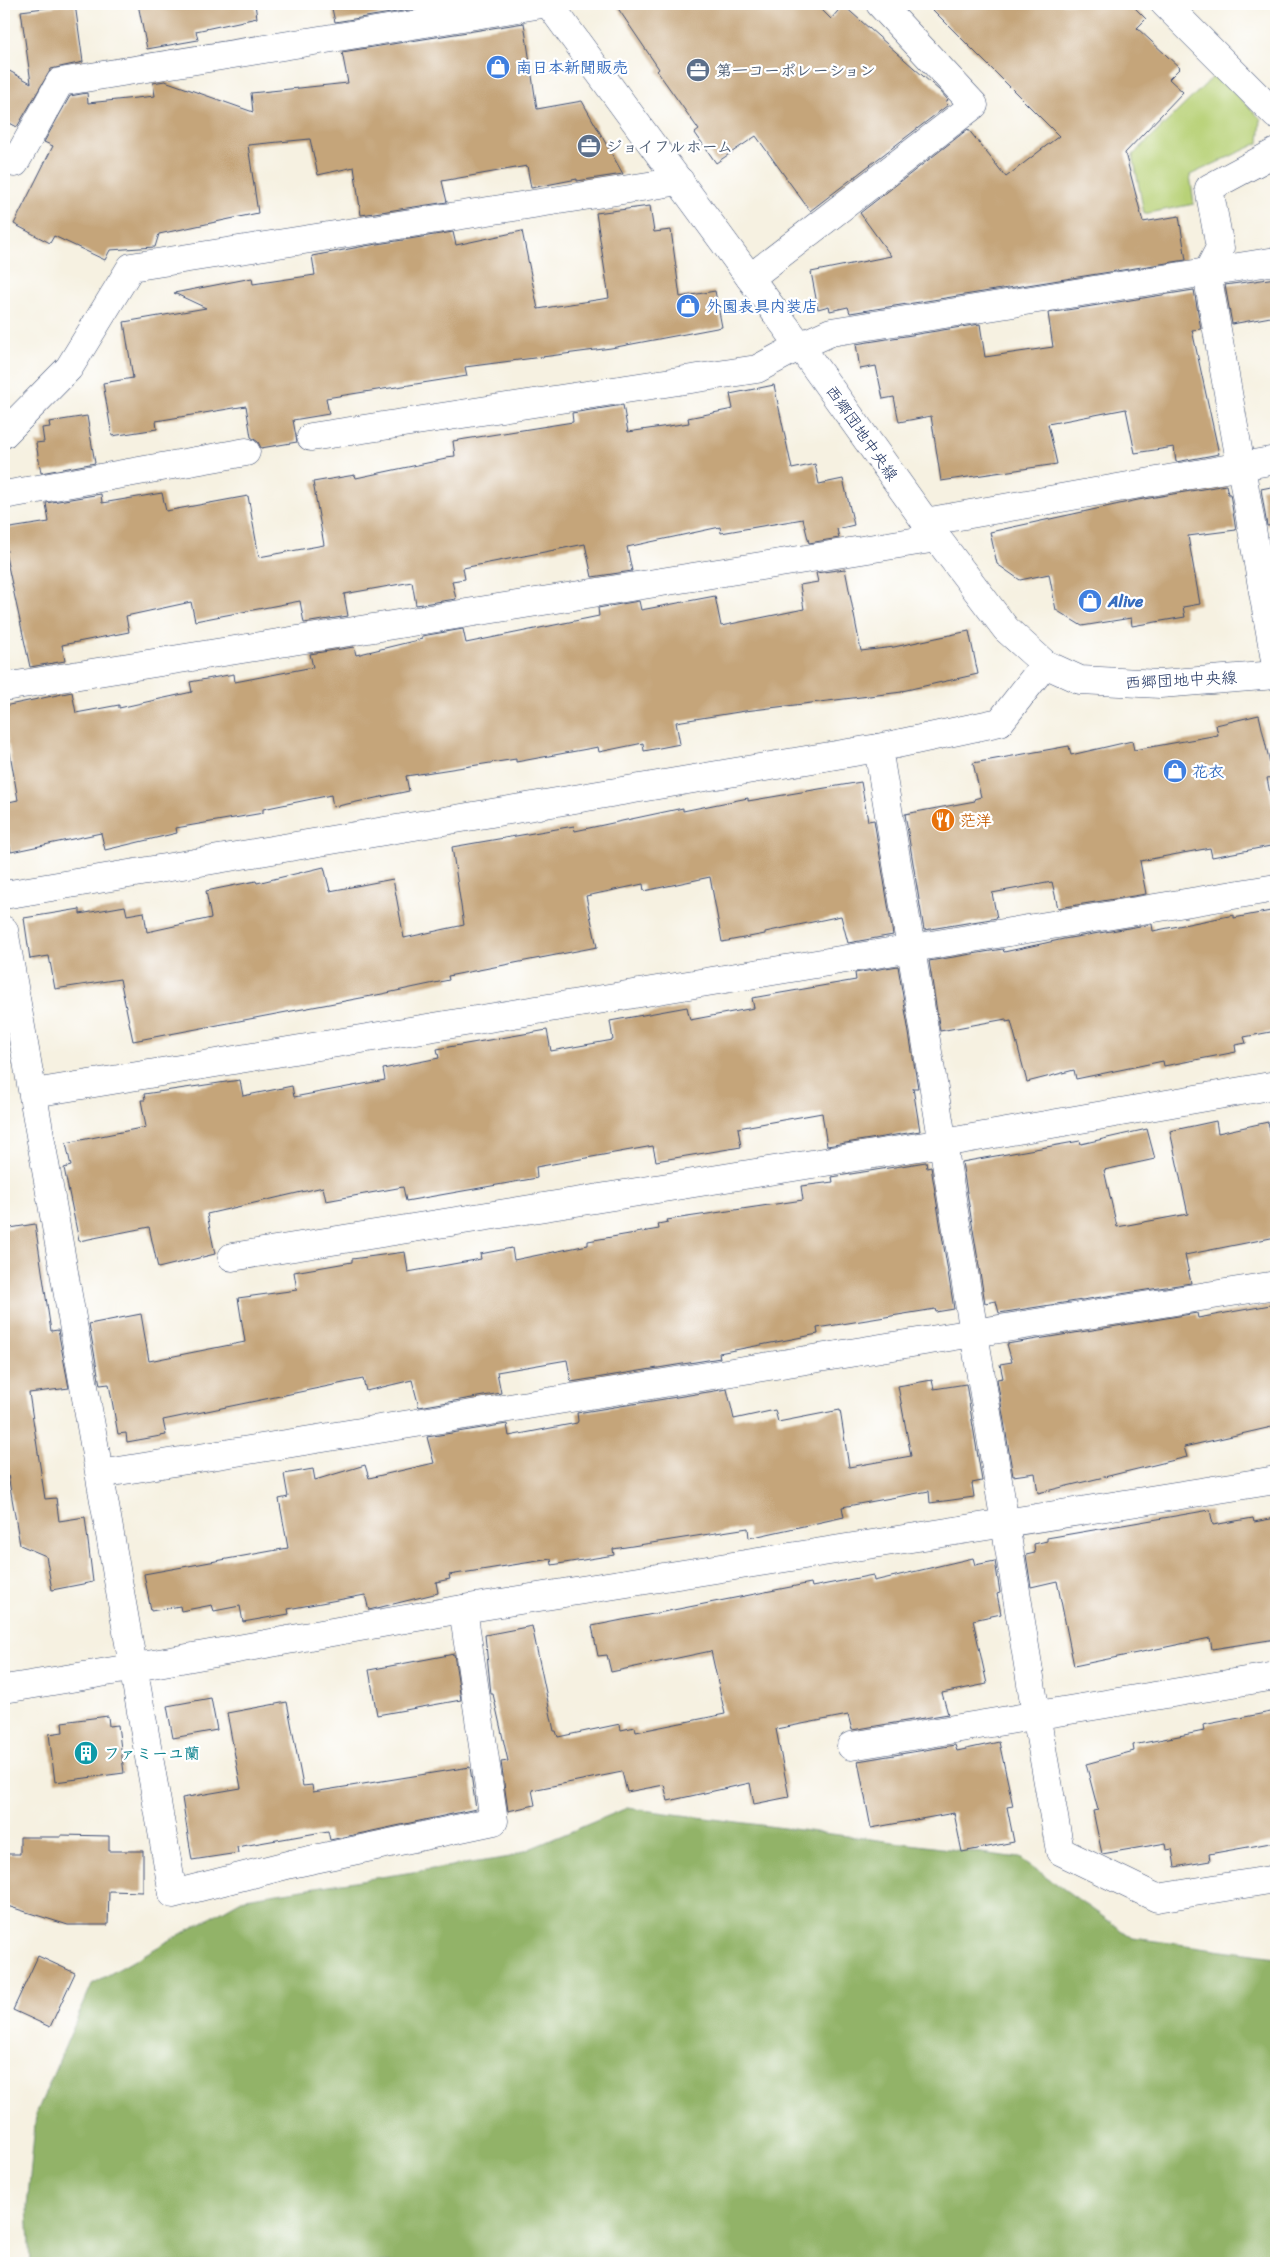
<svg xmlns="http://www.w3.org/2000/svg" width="1280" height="2267" font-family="Sriracha,'Klee One',sans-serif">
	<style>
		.green { fill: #b8d177; stroke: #6a806a }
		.forest { fill: #92b368; stroke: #567163 }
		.building { fill: #c5a57a }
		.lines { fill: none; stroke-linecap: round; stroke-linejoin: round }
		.minor-casing { stroke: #3c4c72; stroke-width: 29 }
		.minor { stroke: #fff; stroke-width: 28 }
		.labels { text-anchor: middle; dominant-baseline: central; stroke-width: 4.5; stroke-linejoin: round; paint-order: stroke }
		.shop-label { font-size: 16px; font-weight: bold; fill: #366cbe; stroke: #fff; text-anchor: start }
		.service-label { font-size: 16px; font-weight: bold; fill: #4e5e75; stroke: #fff; text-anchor: start }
		.street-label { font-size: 16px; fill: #1b2f5e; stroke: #fff }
		.food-label { font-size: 16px; font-weight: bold; fill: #c56008; stroke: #fff; text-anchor: start }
		.culture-label { font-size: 16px; font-weight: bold; fill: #0d838f; stroke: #fff; text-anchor: start }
	</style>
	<rect width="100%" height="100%" fill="#fff"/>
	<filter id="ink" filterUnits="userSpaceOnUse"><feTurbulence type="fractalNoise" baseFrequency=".02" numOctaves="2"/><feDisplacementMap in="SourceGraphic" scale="10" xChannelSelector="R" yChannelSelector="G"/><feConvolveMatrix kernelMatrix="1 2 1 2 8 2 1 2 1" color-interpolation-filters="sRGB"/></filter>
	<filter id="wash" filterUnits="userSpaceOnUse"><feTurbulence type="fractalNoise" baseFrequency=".0096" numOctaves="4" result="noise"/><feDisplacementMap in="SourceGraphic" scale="20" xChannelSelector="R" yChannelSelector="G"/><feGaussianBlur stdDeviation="1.12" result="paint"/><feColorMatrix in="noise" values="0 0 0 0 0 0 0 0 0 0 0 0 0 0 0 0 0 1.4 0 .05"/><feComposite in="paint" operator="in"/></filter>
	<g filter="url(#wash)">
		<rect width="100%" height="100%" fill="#f6f1e1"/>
		<path class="green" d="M1216 74 1261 119 1259 143 1190 175 1194 204 1144 214 1133 155Z"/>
		<path class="forest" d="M627 1808 1020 1858 1133 1938 1276 1957V2263H573L552 2257 546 2263H30L27 2207 36 2114 92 1984 245 1898 510 1857Z"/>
		<g id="blocks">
			<g class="building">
				<path d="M75 4 83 62 51 69 17 127 4 120V68L31 83 21 11Z"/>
				<path d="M138 4H255L257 18 196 31 198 40 147 49Z"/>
				<path d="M331 4H446L335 22Z"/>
				<path d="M615 4H816L831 19 843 5 940 91 948 100 945 102 948 105 810 211 756 136 716 163 695 133 699 130 657 71 659 69Z"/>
				<path d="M927 4H1131L1146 19 1137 28 1180 68 1169 79 1183 92 1125 153 1143 222 1179 216 1186 260 850 313 848 307 830 311 829 306 818 309 811 272 891 256 860 213 968 129 1006 177 1059 136Z"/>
				<path d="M524 23 537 109 582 101 623 174 577 181V179L531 188 527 166 442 181 447 202 361 215 354 167 318 175 310 139 248 145 258 213 159 234 155 247 110 250 105 260 54 236 50 243 14 224 53 146 44 142 70 96 87 93 88 103 155 96 153 83 165 81 253 112 251 93 348 83 342 52Z"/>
				<path d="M650 206 654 232 671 230 680 297 715 291 722 327 611 348 465 367 467 376 326 398 329 414 293 420 297 442 261 448 258 442 251 437 246 406 156 421 157 429 112 436 103 383 133 378 124 322 206 308 174 293 252 278 253 284 315 275 312 256 365 246 453 232 456 245 522 231 538 309 609 298 596 213Z"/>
				<path d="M1276 278V316L1232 324 1225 285Z"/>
				<path d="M1194 290 1201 329 1192 330 1219 454 1176 462 1174 447 1135 453 1126 409 1048 424 1057 464 941 481 931 416 899 422 894 397 883 399 876 366 860 369 856 344 980 324 985 357 1053 347 1048 313Z"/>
				<path d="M774 385 792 469 815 464 819 484 843 479 854 525 837 529 839 538 809 543 803 519 721 533 720 527 627 547 632 571 592 577 585 544 463 568 465 579 452 581 456 599 416 605 412 582 344 594 348 616 304 623 300 601 195 621 191 602 126 616 129 632 62 645 65 661 30 667 5 552H7L4 529 49 522 46 503 101 494 102 503 162 493 166 511 248 496 259 557 324 545 313 482 355 475 356 478 446 459V457L455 456 453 441 573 422 572 413 623 405 628 432 689 423 688 418 733 409 730 394Z"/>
				<path d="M87 416 95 463 41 473 36 443 44 442 42 428 50 427 49 422Z"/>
				<path d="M1226 485 1228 494H1230L1236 530 1188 536 1200 604 1183 607 1185 617 1132 626 1131 618 1082 626 1056 610 1049 574 1020 580 997 564 990 532 1138 500Z"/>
				<path d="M1276 486V525L1267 526 1261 489Z"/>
				<path d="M845 569 861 651 894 647 969 631 978 674 902 691V692L745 711 676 722 680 744 644 751 643 743 599 752 598 747 516 762V759L406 776 409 791 333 807 331 795 263 809V813L176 828 177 833 105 850 101 833 11 852 4 821V803L18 800 4 718V706L72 692 76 713 119 705V708L192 692 190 682 234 674 235 682 313 667 310 654 354 647 356 655 422 639V636L463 629 466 643 599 616 598 608 639 601 641 610 715 596 721 626 804 609 800 585 818 582 816 573Z"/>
				<path d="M1259 715 1273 777 1267 778 1276 825V845L1212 857 1210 848 1140 861 1146 894 1058 908 1052 882 992 893 997 918 924 930 905 814 975 801 974 799 981 797 973 763 1069 746 1071 755 1132 741 1134 750 1218 735 1216 725Z"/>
				<path d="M861 782 868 821 874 820 893 935 848 943 841 916 765 932V934L722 942 710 877 644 891 643 884 586 896 597 947 448 976 449 980 382 994 133 1041 120 979 55 989 49 956 30 959 24 918 80 909V914L125 906 127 915 144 912 147 932 211 918 206 891 256 881 257 883 324 867 330 891 393 879 404 938 464 925 452 847 574 826 575 831 683 808V811L748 798V801Z"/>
				<path d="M1276 910V1031L1244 1037 1246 1043 1235 1045 1236 1052 1164 1066 1163 1061 1076 1079 1074 1070 1027 1082 1011 1021 1006 1022V1019L940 1031 929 961 1003 949 1004 952 1064 939 1152 924 1153 931 1234 915V918Z"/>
				<path d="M898 966 918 1088H913L920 1131 827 1146 822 1113 738 1128 741 1147 656 1161 653 1146 536 1167 537 1178 406 1201 403 1187 326 1201 323 1187 207 1214 215 1254 158 1268 149 1227 79 1241 64 1168 71 1166 66 1143 146 1127 141 1100H145L144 1094 240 1080 243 1096 292 1086 294 1097 385 1080 383 1069 439 1058 437 1049 547 1030 551 1051 613 1040 610 1021 687 1007 690 1020 754 1008 752 998 856 980 855 973Z"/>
				<path d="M1216 1121 1218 1133 1268 1122 1276 1159V1237L1185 1255 1191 1283 999 1313 996 1301 985 1303 962 1162 1080 1141 1081 1144 1147 1129 1155 1159 1104 1170 1117 1227 1188 1214 1170 1131Z"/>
				<path d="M926 1162 927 1168 931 1167 954 1309 936 1312 935 1309 817 1328 818 1334 719 1353 720 1358 571 1382 567 1360 497 1372 501 1393 419 1407 412 1380 366 1391 363 1379 163 1420 166 1435 127 1442 126 1433 118 1434 109 1384 100 1385 89 1324 141 1314 149 1361 245 1342 238 1298 297 1290 294 1272 352 1262V1259L405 1252 408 1272 481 1259 480 1254 512 1248 514 1260 588 1245V1241L659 1229 658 1224 668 1222 667 1220 803 1200 801 1186 833 1182 832 1177Z"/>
				<path d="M35 1224 51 1331 58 1330 69 1388 29 1393 45 1499 56 1498 59 1521 85 1517 93 1582 52 1590 46 1556 20 1545 8 1475H4V1229Z"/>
				<path d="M1276 1304V1426L1184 1447 1187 1457 1038 1493 1035 1473 1013 1476 997 1379 1003 1378 1000 1364 1012 1362 1007 1344 1197 1313 1198 1318Z"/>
				<path d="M932 1380 934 1389 966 1384 982 1481 972 1483 974 1497 930 1503 929 1491 842 1507 844 1517 749 1538 748 1528 613 1549 614 1555 552 1565 551 1559 449 1575 450 1579 436 1582 438 1593 369 1610 365 1595 288 1609 289 1614 243 1622 240 1606 214 1611 212 1605 181 1611 180 1606 151 1611 144 1574 288 1548 279 1499 288 1497 284 1474 313 1469 315 1480 365 1465 369 1478 434 1463 427 1437 507 1424 509 1436 577 1423 578 1421 577 1413 727 1389 734 1419 775 1410 778 1422 840 1410 849 1467 911 1456 898 1386Z"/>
				<path d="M1210 1510 1213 1525 1253 1518 1254 1522 1276 1518V1639L1212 1649 1210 1638 1074 1666 1057 1581 1031 1587 1026 1555 1035 1553 1034 1544 1047 1541V1538Z"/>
				<path d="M973 1558 975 1565 995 1561 1000 1593 997 1594 1001 1614 973 1620 987 1684 942 1693 948 1714 852 1730 848 1715 776 1729 789 1797 754 1804 750 1783 668 1801 664 1785 627 1792 622 1772 532 1790 535 1805 508 1811 501 1762 508 1761 493 1694H491L485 1635 532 1626 554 1731H556L558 1737 620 1724 621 1730 635 1727 636 1732 725 1714 711 1651 611 1672 607 1655 598 1656 592 1626 811 1583 812 1587 873 1575 874 1581Z"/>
				<path d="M454 1654 461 1700 377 1715 369 1670Z"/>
				<path d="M211 1698 217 1730 173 1738 167 1706Z"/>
				<path d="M287 1702 303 1786 312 1785 313 1792 470 1767 476 1809 330 1840 328 1831 237 1847 238 1853 192 1860 182 1798 241 1788 227 1713Z"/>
				<path d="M1276 1711V1842L1209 1854 1210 1861 1175 1867 1172 1849 1167 1850 1166 1843 1102 1854 1093 1811 1098 1810 1086 1764 1134 1751 1133 1745 1204 1731 1203 1725Z"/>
				<path d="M108 1716 109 1726 118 1725 124 1773 55 1782 49 1734 63 1732 62 1722Z"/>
				<path d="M999 1742 1013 1806 1007 1807 1014 1842 962 1852 954 1813 871 1828 858 1761 955 1745 957 1751Z"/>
				<path d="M61 1835 109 1836V1851H143V1892L109 1891 108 1925H68L4 1905V1854H20V1837H61Z"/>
				<path d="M38 1956 75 1973 50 2027 13 2010Z"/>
			</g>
		</g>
	</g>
	<g filter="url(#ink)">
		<use href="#blocks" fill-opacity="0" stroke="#3c4c72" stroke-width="1"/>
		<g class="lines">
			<g class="minor-casing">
				<g id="minor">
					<path d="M549 4 800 346 937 538 1006 629 1045 664 1080 680 1160 684 1276 675"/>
					<path d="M1165 4 1276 115"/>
					<path d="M1276 152 1209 188 1220 248 1207 273 1276 666"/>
					<path d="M4 158 15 163 60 82 542 4"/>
					<path d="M750 278 974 105 880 4"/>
					<path d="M4 434 69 368 131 267 680 181"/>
					<path d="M311 437 757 369 800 346 831 332 1276 261"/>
					<path d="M4 495 246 452"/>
					<path d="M925 522 1276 460"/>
					<path d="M4 687 937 538"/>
					<path d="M878 748 974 1333 1276 1285"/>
					<path d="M4 895 878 748 1000 722 1045 664"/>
					<path d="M4 930 173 1894 291 1864 494 1821 463 1609"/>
					<path d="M34 1093 1276 888"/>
					<path d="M232 1257 943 1143 1276 1085"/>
					<path d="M100 1474 974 1333 1036 1714 1060 1851 1157 1898 1276 1879"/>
					<path d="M4 1689C157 1665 310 1635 463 1609 734 1564 1006 1525 1276 1480"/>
					<path d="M851 1746 1276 1676"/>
				</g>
			</g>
			<use href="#minor" class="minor"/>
		</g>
	</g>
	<defs>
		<g id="shop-disc" transform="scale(1.25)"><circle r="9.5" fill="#3f7fe0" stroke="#fff"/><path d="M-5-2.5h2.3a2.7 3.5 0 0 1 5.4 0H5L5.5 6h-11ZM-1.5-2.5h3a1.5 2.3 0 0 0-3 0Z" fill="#fff"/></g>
		<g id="office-disc" transform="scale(1.25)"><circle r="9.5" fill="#5c6f8a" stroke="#fff"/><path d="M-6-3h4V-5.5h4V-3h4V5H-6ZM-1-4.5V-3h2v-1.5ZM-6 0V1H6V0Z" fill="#fff"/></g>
		<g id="restaurant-disc" transform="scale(1.25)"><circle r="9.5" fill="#e8710a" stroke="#fff"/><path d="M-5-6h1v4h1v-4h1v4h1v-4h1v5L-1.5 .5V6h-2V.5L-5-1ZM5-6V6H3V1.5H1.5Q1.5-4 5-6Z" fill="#fff"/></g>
		<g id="building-disc" transform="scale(1.25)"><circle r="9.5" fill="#0f9aa8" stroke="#fff"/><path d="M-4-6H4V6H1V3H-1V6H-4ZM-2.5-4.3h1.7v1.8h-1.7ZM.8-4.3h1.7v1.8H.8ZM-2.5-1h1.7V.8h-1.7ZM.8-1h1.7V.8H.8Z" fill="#fff"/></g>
	</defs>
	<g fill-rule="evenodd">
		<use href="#shop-disc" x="498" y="67"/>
		<use href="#office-disc" x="698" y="70"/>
		<use href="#office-disc" x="589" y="146"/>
		<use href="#shop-disc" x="688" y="306"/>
		<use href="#shop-disc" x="1090" y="601"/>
		<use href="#shop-disc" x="1175" y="771"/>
		<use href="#restaurant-disc" x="943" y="820"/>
		<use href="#building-disc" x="86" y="1753"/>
	</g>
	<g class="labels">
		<g class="shop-label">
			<text x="516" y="67">南日本新聞販売</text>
			<text x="706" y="306">外園表具内装店</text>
			<text x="1108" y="601">Alive</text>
			<text x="1192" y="771">花衣</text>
		</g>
		<g class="service-label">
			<text x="716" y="70">第一コーポレーション</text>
			<text x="606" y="146">ジョイフルホーム</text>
		</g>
		<g class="street-label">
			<text transform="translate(862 433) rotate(55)">西郷団地中央線</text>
			<text transform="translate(1181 680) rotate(-3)">西郷団地中央線</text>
		</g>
		<g class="food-label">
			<text x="960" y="820">茫洋</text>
		</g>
		<g class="culture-label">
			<text x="104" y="1753">ファミーユ蘭</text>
		</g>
	</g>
	<rect width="1280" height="2267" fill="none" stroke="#fff" stroke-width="20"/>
</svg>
